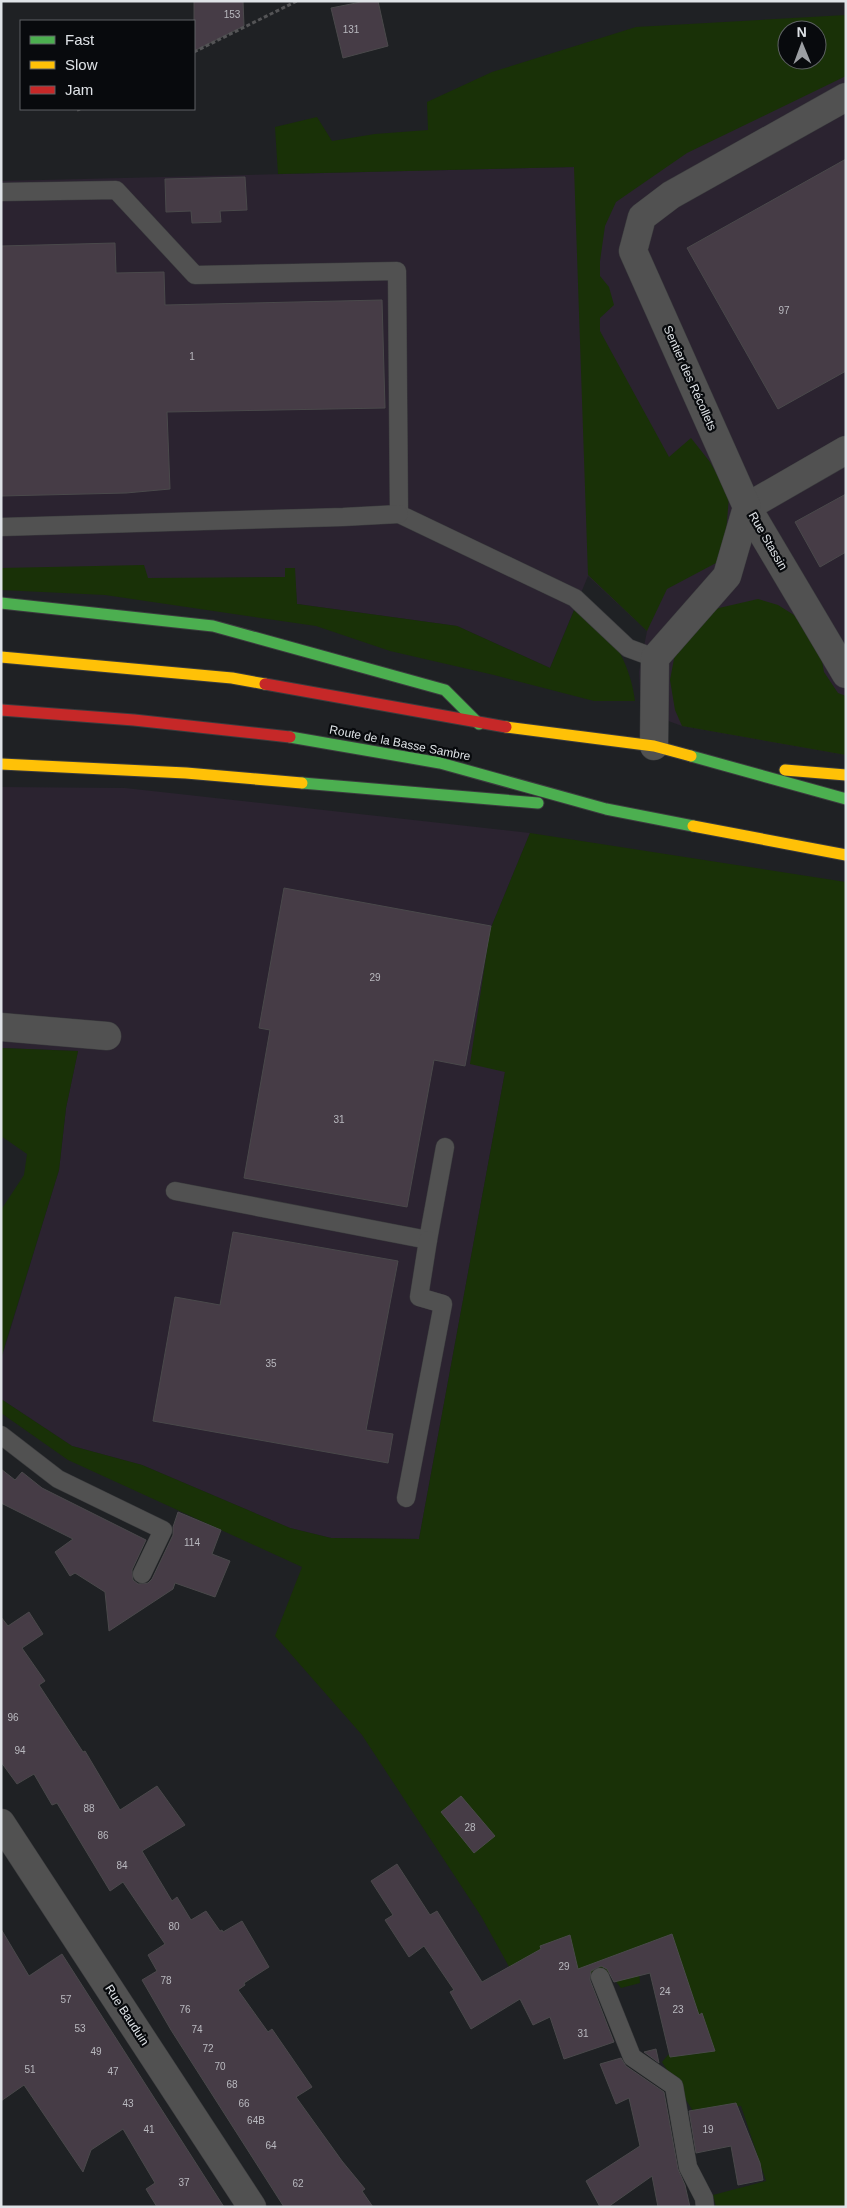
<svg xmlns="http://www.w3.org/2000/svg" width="847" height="2208" font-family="Helvetica,sans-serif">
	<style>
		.commercial { fill: #2b2330 }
		.green { fill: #193107; fill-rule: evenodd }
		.building { fill: #463c46; stroke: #4a494b }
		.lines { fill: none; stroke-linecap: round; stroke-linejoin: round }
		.lane-casing { stroke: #3b3c3e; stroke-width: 19 }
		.street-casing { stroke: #3b3c3e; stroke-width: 29 }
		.fast-casing { stroke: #3b3c3e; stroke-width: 13 }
		.slow-casing { stroke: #3b3c3e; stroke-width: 13 }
		.jam-casing { stroke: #3b3c3e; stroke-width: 13 }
		.path { stroke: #545456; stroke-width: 3; stroke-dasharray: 4 2.5; stroke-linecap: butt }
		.lane { stroke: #515151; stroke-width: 18 }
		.street { stroke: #515151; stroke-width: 28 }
		.fast { stroke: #4caf50; stroke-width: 11 }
		.slow { stroke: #ffc107; stroke-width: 11 }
		.jam { stroke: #c62828; stroke-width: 11 }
		.labels { text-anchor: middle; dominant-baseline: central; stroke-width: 4.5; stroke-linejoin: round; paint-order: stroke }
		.number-label { font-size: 10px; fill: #b9b9bf }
		.street-label { font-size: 12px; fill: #dfe3e7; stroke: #080a0d }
	</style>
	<rect width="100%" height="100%" fill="#1f2124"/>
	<g class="commercial">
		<path d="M846 52V755L682 726 641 711 639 672 647 631 588 576 550 668 457 626 297 604 294 568 285 577 143 579 1 568V181L574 167Z"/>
		<path d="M1 787 125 788 530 833 490 930 505 1072 419 1539 331 1538 290 1528 142 1465 72 1446 1 1399V1360L59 1170 66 1108 78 1051 1 1048Z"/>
	</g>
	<g class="green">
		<path d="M846 15V76L687 153 616 202 605 226 600 261V276L609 287 614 305 600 318V331L669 457 691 438 710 462 729 496 725 546 716 563 667 589 647 631 588 575 574 167 278 174 275 127 317 117 332 141 375 134 428 130 427 102 492 72 636 27ZM787 30H817V60H787Z"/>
		<path d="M144 565 148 578 285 577V568H295L297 604 457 626 550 668 575 608C583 614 593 620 600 627 620 645 632 675 635 701H594L494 675 390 651 316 626 105 595 1 590V568Z"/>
		<path d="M758 599 778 605 794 615 804 630 819 644 824 672 838 693 846 696V755L682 726 675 710 670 680 677 643 702 618 719 608Z"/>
		<path d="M530 833 846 882V2207H716L713 2195 766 2181 741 2106 693 2111 662 2062 668 2055 698 2054 685 1974 638 1961 640 1983 621 1988 610 1974 524 1994 481 1916 362 1735 275 1636 302 1567 68 1460 1 1413V1399L72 1446 142 1465 290 1528 331 1538 419 1539 505 1072 470 1064 490 930Z"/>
		<path d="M1 1048 78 1051 66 1108 59 1170 1 1358V1210L24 1175 27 1154 1 1136Z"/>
	</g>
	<g class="building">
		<path d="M194 1H243L244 26 194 51Z"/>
		<path d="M366 1H378L388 46 343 58 331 8Z"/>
		<path d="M846 159V371L778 409 687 248Z"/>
		<path d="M245 177 247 210 220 211 221 222 192 223 191 211 166 212 165 179Z"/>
		<path d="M115 243 116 273 164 272 165 305 382 300 385 408 167 412 170 489 126 493 1 496V246Z"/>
		<path d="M846 494V552L820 567 795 522Z"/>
		<path d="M284 888 491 926 465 1066 434 1060 407 1207 244 1178 270 1030 259 1028Z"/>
		<path d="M233 1232 398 1261 366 1430 393 1434 388 1463 153 1421 175 1297 220 1305Z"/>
		<path d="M1 1469 15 1480 22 1472 42 1488 146 1540 132 1570 133 1580 138 1584 148 1583 152 1579 173 1535V1527L178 1512 221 1530 212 1554 230 1561 215 1597 175 1583 173 1589 109 1631 105 1592 75 1573 70 1576 55 1552 73 1539 1 1503Z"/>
		<path d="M29 1612 43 1634 22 1648 45 1681 39 1685 83 1752 85 1751 120 1810 157 1786 185 1825 142 1851 172 1901 177 1897 191 1920 206 1911 220 1931 222 1930 223 1932 242 1921 269 1967 244 1983 245 1985 238 1990 268 2032 272 2029 312 2087 296 2097 342 2161 365 2189 362 2191 373 2207H284L171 2030 142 1980 157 1971 148 1955 165 1944 123 1882 110 1891 57 1803 52 1805 34 1774 17 1784 1 1762V1617L8 1626Z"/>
		<path d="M461 1796 495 1836 474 1853 441 1812Z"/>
		<path d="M397 1864 430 1915 437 1911 482 1982 541 1949 540 1946 570 1935 578 1969 672 1934 699 2015 702 2013 715 2051 670 2057 650 1973 614 1982 607 1969 601 1966 591 1971 590 1980 614 2042 564 2059 550 2017 533 2025 520 1999 471 2029 450 1992 454 1990 424 1946 409 1957 385 1920 393 1915 371 1881Z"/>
		<path d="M1 1929 29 1976 62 1954 224 2207H157L146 2189 155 2183 123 2129 91 2150 83 2172 24 2085 1 2101Z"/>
		<path d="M656 2049 659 2063 644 2052Z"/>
		<path d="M621 2058 626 2066 664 2092 678 2169 685 2185 690 2207H658L652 2176 608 2207H600L586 2181 640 2146 629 2098 616 2104 600 2064Z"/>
		<path d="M736 2103 760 2163 763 2180 738 2185 731 2146 696 2153 689 2111Z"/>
	</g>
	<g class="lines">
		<g class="lane-casing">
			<g id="lane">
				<path d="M1 192 116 190 195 275 397 271 399 514 575 598 628 648 655 658"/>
				<path d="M1 527 343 517 399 514"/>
				<path d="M175 1191 428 1240 445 1147"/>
				<path d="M1 1435 58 1479 163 1530 142 1574"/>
				<path d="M406 1498 443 1304 419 1297 428 1240"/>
				<path d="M600 1977 632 2057 674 2086 688 2167 704 2198 705 2207"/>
			</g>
		</g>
		<g class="street-casing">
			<g id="street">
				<path d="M846 450 747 507 846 674"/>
				<path d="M654 746 655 658 727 576 747 507 633 251 642 217 671 195 846 97"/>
				<path d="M1 1027 107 1036"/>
				<path d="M1 1823 252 2207"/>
			</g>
		</g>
		<g class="fast-casing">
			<g id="fast">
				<path d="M1 603 213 626 445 690 479 724"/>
				<path d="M290 737 440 763 606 809 693 826"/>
				<path d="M691 756 846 799"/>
				<path d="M302 783 538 803"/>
			</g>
		</g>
		<g class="slow-casing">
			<g id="slow">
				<path d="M1 657 232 678 265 684"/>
				<path d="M506 727 654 746 691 756"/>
				<path d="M1 764 186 773 302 783"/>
				<path d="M785 770 846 775"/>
				<path d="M693 826 846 855"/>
			</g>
		</g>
		<g class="jam-casing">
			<g id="jam">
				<path d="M265 684 506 727"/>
				<path d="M1 710 134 720 290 737"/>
			</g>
		</g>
		<g class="path">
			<path d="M194 52 297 1"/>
			<path d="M77 110 80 109"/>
		</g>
		<use href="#lane" class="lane"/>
		<use href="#street" class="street"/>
		<use href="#fast" class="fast"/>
		<use href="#slow" class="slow"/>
		<use href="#jam" class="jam"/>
	</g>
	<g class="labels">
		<g class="number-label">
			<text x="232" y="14">153</text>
			<text x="351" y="29">131</text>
			<text x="784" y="310">97</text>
			<text x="192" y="356">1</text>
			<text x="375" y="977">29</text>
			<text x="339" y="1119">31</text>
			<text x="271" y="1363">35</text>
			<text x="192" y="1542">114</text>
			<text x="13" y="1717">96</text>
			<text x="20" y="1750">94</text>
			<text x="89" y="1808">88</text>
			<text x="470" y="1827">28</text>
			<text x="103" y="1835">86</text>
			<text x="122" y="1865">84</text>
			<text x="174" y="1926">80</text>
			<text x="564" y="1966">29</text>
			<text x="166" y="1980">78</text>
			<text x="665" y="1991">24</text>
			<text x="66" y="1999">57</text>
			<text x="185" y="2009">76</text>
			<text x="678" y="2009">23</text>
			<text x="80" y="2028">53</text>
			<text x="197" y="2029">74</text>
			<text x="583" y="2033">31</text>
			<text x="208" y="2048">72</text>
			<text x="96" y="2051">49</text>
			<text x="220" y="2066">70</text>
			<text x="30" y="2069">51</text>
			<text x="113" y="2071">47</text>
			<text x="232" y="2084">68</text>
			<text x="128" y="2103">43</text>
			<text x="244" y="2103">66</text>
			<text x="256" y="2120">64B</text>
			<text x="149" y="2129">41</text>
			<text x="708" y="2129">19</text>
			<text x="271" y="2145">64</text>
			<text x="184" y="2182">37</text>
			<text x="298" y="2183">62</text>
		</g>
		<g class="street-label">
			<text transform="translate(690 378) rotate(66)">Sentier des Récollets</text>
			<text transform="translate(768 541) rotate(60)">Rue Stassin</text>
			<text transform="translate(400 743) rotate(11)">Route de la Basse Sambre</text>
			<text transform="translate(127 2015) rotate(57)">Rue Bauduin</text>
		</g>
	</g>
	<rect width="847" height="2208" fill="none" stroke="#dfe3e7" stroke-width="5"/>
	<rect x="20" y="20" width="175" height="90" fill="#080a0d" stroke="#5e6164"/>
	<rect x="30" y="36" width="25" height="8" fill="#4caf50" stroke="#5e6164"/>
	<text x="65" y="45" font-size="15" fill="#dfe3e7">Fast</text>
	<rect x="30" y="61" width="25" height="8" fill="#ffc107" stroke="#5e6164"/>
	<text x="65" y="70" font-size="15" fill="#dfe3e7">Slow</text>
	<rect x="30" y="86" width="25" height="8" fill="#c62828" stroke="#5e6164"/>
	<text x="65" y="95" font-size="15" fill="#dfe3e7">Jam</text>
	<g transform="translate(802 45) rotate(359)"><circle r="24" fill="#080a0d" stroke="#5e6164"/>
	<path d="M0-4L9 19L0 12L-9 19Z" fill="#9c9fa3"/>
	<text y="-8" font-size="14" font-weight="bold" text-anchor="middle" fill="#dfe3e7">N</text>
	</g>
</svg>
